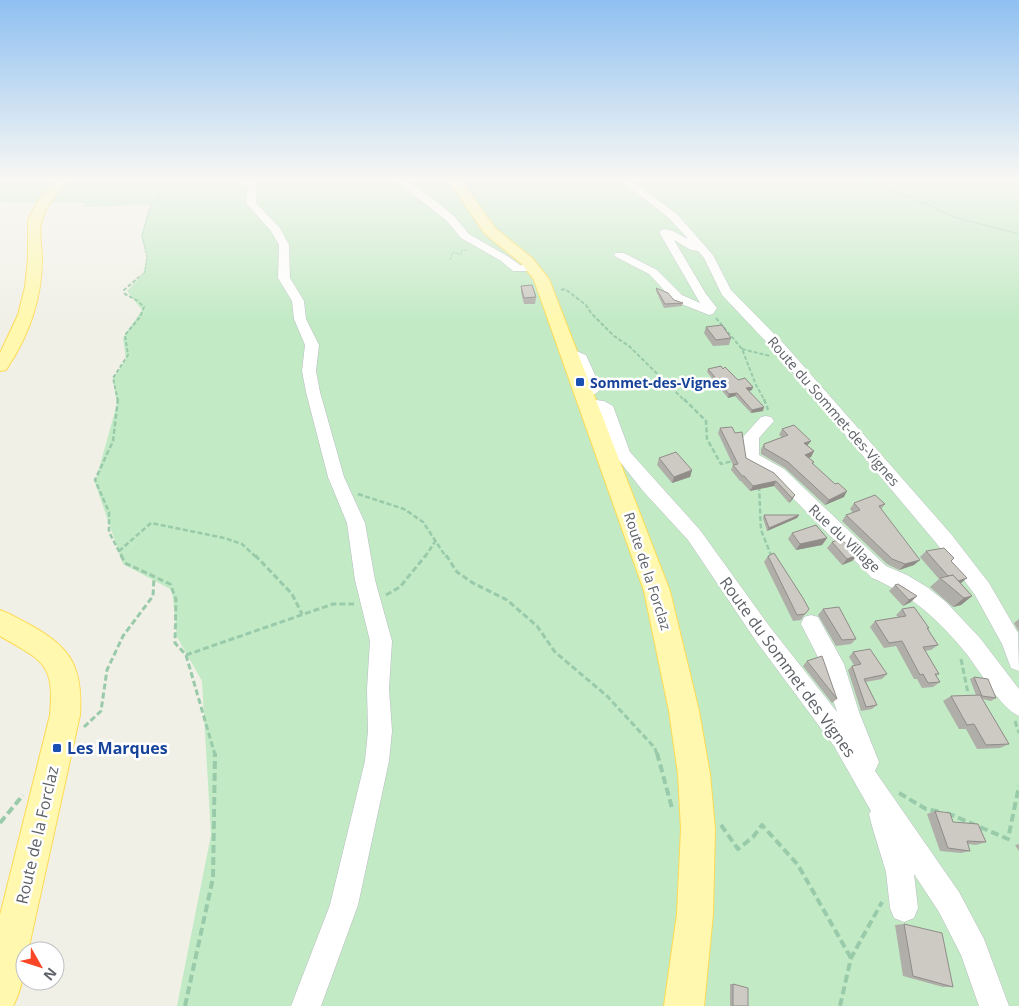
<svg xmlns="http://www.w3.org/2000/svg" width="1019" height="1006" font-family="'Open Sans',sans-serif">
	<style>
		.green { fill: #c2eac5 }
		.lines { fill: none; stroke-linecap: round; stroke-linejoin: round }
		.minor-casing { stroke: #b9bcc1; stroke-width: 1 }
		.major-casing { stroke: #fdda54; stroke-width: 2 }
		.path-far4 { stroke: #99caaa; stroke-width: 1; stroke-dasharray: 3 1; stroke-linecap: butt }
		.path-far3 { stroke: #99caaa; stroke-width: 2; stroke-dasharray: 4 2; stroke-linecap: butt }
		.path-far2 { stroke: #99caaa; stroke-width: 2.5; stroke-dasharray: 5 2.5; stroke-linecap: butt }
		.path-far1 { stroke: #99caaa; stroke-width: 3; stroke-dasharray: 6 3; stroke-linecap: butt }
		.path { stroke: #99caaa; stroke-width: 4; stroke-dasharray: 8 4; stroke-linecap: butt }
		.minor { fill: #fff; fill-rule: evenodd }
		.major { fill: #fff8ae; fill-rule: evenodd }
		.wall { fill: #b0aea9 }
		.shaded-wall { fill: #908d89 }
		.building { fill: #cdcac4; stroke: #908d89 }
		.transit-dot { fill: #1a4fb4; stroke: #fff; stroke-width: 2 }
		.labels { text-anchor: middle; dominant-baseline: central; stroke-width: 5; stroke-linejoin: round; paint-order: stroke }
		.transit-label { font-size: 14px; font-weight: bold; fill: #164399; stroke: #fff; text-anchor: start }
		.street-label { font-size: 14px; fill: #5e6268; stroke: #fff }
		.near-street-label { font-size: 16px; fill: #5e6268; stroke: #fff }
		.near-transit-label { font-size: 16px; font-weight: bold; fill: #164399; stroke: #fff; text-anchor: start }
	</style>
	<rect width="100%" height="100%" fill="#f1f0e7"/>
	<path class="green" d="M0 181H1019V1006H177L211 835 202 681 177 637 172 590 123 564 95 483 117 404 113 379 126 359 123 338 142 310 127 291 143 274 147 256 141 236 151 205 83 207 87 203 0 202Z"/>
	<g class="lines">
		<g class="minor-casing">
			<g id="minor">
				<path d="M242 181H252L256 185V203L280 228 289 245 290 278 304 301 306 319 319 345 316 371 320 392 344 477 365 523 375 580 392 641 389 689 392 731 389 761 358 905 321 1006H291L330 905 365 761 368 731 367 689 370 641 355 580 347 523 328 477 306 392 302 371 305 345 294 319 292 301 278 278 279 245 271 231 246 203 248 188Z"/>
				<path d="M396 181H407L432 198 454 216 469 234 509 257 520 265H533L539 268 533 271H513L501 261 461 238 446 220Z"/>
				<path d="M621 181H632L677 214 713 255 731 290 785 345 951 534 989 583 1018 633 1019 671 1011 668 1002 644 975 595 937 544 775 351 722 295 704 258 698 251 691 250 674 240 706 294 717 308 713 314 709 315 674 301 649 274 616 257 614 255 616 253H624L657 270 682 295 700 303 659 232 664 229 673 231 688 239 669 218Z"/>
				<path d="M569 348 586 355 601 388C597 395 587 398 579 396L577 393 586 386 575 360 562 352Z"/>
				<path d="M588 399 604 401 613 406 630 452 700 530 770 627 837 712 823 667 801 624 804 617 811 615 818 617 844 664 859 712 879 762 875 771 959 892 984 939 1009 1006H979L961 955 939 912 914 874 918 908 914 918 904 922 894 918 890 908 886 872 872 826 869 814 871 811 834 746 756 641 688 540 643 491 617 458 601 413 596 409 583 407 581 404 583 401Z"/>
				<path d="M766 416 771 417 774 421 759 438V455L784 469 886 566 907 575 927 587 946 602 980 638 1019 689V716C1000 708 979 669 965 652 939 620 910 594 872 578L772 477 745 462 743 458V437L761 417Z"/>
			</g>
		</g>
		<g class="major-casing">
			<g id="major">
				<path d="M54 181H66C57 193 46 205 42 220 38 232 42 246 42 258 42 299 29 336 6 370L0 371V353L18 315 25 287 28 258V220L36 204Z"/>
				<path d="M449 181H461L495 228 532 258 549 279 670 591 699 711 710 774 715 829 713 914 704 1006H664L677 914 681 829 678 774 669 711 644 591 534 280 522 264 485 234Z"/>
				<path d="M0 610C11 614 21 620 32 626 72 648 83 669 80 715L28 951H25C25 969 22 990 13 1006H0V915L50 715C55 662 42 661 0 636Z"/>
			</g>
		</g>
		<g class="path-far4">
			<path d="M868 181 913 198 954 217 1019 234"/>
			<path d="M450 260 453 252 461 255 462 250H467"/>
			<path d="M138 278 145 272 147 257 142 236 150 206 159 199V195L149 181"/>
		</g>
		<g class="path-far3">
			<path d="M561 290 565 289 586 305 591 313 614 336 629 346 685 401"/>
			<path d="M716 318 742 349 756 385 765 401"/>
			<path d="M742 349 770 356"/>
			<path d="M118 401 113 378 128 355 125 335 140 317 144 307 138 301 125 294 124 290 139 277"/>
		</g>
		<g class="path-far2">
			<path d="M118 399 113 441 95 480 109 512V532L122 557"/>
			<path d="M684 399 706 421 707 439 721 464 733 461"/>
			<path d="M764 399 768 410"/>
			<path d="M759 486 761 530 771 555"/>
			<path d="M358 494 404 509 423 522 446 557"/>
			<path d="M119 551 151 523 224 538 242 544 256 557"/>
			<path d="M425 557 436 540"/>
		</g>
		<g class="path-far1">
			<path d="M121 555 125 563 170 584 176 599 175 643 186 655 215 755"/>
			<path d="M255 555 292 594 302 614"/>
			<path d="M446 555 457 572 473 583 507 600 537 626 555 652 607 696 655 748 657 755"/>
			<path d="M386 595 400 587 426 555"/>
			<path d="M186 655 333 604H354"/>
			<path d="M961 659 968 693"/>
			<path d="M1015 721 1019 733"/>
			<path d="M84 727 101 711 107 670 123 636 153 596 154 577"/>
		</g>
		<g class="path">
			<path d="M657 753 672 808"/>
			<path d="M899 793 926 809 941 812"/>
			<path d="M947 813 1008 839 1019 786"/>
			<path d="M0 823 23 795"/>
			<path d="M721 825 738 849 753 837 762 825 798 865 851 958"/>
			<path d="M185 1006 213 878 215 753"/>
			<path d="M840 1006 851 958 882 902"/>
		</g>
		<use href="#minor" class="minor"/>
		<use href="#major" class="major"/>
	</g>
	<g class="wall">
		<path d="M521 286 536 297 535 304H524L521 292Z"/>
		<path d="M656 288 674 300 683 303 682 306 664 308 656 291Z"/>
		<path d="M706 327 731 338 729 345 713 346 704 333Z"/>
		<path d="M708 369H723L752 390 749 391 763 411 751 413 735 396 728 398 707 372Z"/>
		<path d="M720 428 746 458 795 495 792 500 789 503 774 486 750 491 741 481H740L731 470 733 465 718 433Z"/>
		<path d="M782 429 808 446 814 451 811 457 809 458 814 462 813 464 844 497 825 505 785 468 761 454V449L764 444 782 437 779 435Z"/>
		<path d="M659 458 692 470 690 477 672 483 657 465Z"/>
		<path d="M854 503 885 504 881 509 914 565 899 570 887 564 842 521 846 515 853 513 850 509Z"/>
		<path d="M764 515H799L797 518 767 531 763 518Z"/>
		<path d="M792 533 827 538 822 545 796 550 788 539Z"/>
		<path d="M832 542 858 555 852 561 842 565 827 548Z"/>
		<path d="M926 551 951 561 961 584 972 596 961 605 953 607 930 587 939 579 920 557Z"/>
		<path d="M768 556 805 614 801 620 793 621 764 562Z"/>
		<path d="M895 585 911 602 903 606 889 591Z"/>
		<path d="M823 609 856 639 851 644 836 646 818 615Z"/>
		<path d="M902 609 929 628 928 629 938 645 931 650 925 651 939 674 936 676 940 682 933 687 922 688 917 679H914L896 646 884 648 870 627 875 621 898 617 896 615Z"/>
		<path d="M1019 619V632L1014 623Z"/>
		<path d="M853 652 887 674 882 679 866 682 877 705 872 709 861 711 848 670 852 666 854 665 849 657Z"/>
		<path d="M807 661 837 699 832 703 803 666Z"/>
		<path d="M974 677 996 698 991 701 982 699 1009 744 1000 748 977 749 966 729H959L943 701 951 696 976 695 970 679Z"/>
		<path d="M935 811 953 822 986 842 976 845 968 844 970 851 961 853 940 851 927 814Z"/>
		<path d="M1019 844V851L1015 845Z"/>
		<path d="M904 924 953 987H943L903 976 895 925Z"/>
		<path d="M730 984H733L748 1006H730Z"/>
	</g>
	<g class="shaded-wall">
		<path d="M753 387 752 390 745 392 746 388Z"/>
		<path d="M737 393 735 396 728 398 729 394Z"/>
		<path d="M764 407 763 411 751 413 752 410Z"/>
		<path d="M811 441 807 446 804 443Z"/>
		<path d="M814 451 811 457 802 460 805 455Z"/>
		<path d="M692 470 690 477 672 483 674 477Z"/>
		<path d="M776 481 774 486 750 491 753 486Z"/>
		<path d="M847 491 844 497 825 505 829 500Z"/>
		<path d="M795 495 792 500 789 503 792 498Z"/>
		<path d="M799 515 797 518 767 531 769 528Z"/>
		<path d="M827 538 822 545 796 550 800 544Z"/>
		<path d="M858 555 852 561 842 565 847 559Z"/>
		<path d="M920 560 914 565 899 570 905 564Z"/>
		<path d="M967 578 960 584 953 582Z"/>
		<path d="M917 596 911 602 903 606 909 600Z"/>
		<path d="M972 596 961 605 953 607 964 598Z"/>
	</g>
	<g class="building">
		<path d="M532 285 536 297 524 298 521 286Z"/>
		<path d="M656 288 668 293 674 300 683 303 665 304Z"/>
		<path d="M722 325 731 338 716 340 706 327Z"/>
		<path d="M721 366 723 369 725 367 738 380 745 378 753 387 746 388 764 407 752 410 737 393 729 394 708 369Z"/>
		<path d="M794 425 811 441 804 443 814 451 805 455 814 462 812 463 835 484 838 483 847 491 829 500 788 462 764 448V444L788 435 782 429Z"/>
		<path d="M732 427 735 433 742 432 746 458 774 473 795 495 792 498 776 481 753 486 744 476H742L733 465 738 464 720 428Z"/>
		<path d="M676 452 692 470 674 477 659 458Z"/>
		<path d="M875 495 885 504 879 506 920 560 905 564 892 559 846 515 860 510 854 503Z"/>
		<path d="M764 515H799L769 528Z"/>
		<path d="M816 525 827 538 800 544 792 533Z"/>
		<path d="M841 539 858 555 847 559 832 542Z"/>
		<path d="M944 548 954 558 951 561 967 578 958 581 953 575 948 576 926 551Z"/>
		<path d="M774 553 803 598 809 609 805 614 797 615 768 556Z"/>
		<path d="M953 575 972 596 964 598 940 578Z"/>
		<path d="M898 584 917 596 909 600 895 585Z"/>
		<path d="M839 607 856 639 842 640 823 609Z"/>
		<path d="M914 607 929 628H927L938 645 923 647 939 674H935L940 682 928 683 923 674 920 675 902 641 889 643 875 621 906 616 902 609Z"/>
		<path d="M870 649 887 674 864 679 877 705 866 707 852 666 861 664 853 652Z"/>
		<path d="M822 656 837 699 807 661Z"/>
		<path d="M974 677 988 679 996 698 982 696Z"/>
		<path d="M980 695 1009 744 986 745 974 724 967 725 951 696Z"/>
		<path d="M935 811 950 813 953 822 978 824 986 842 967 841 970 851 948 848Z"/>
		<path d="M904 924 942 933 953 987 913 976Z"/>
		<path d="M733 984 748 988V1006H733Z"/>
	</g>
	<linearGradient id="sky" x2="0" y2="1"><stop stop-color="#8fc0f1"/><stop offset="0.56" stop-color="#f9f8f4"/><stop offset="1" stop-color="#f9f8f4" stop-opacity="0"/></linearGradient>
	<rect width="1019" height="322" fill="url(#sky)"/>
	<g class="transit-dot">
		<rect x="575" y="377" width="10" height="10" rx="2.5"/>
		<rect x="52" y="743" width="10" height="10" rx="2.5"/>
	</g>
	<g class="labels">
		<g class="transit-label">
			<text x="590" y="382">Sommet-des-Vignes</text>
		</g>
		<g class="street-label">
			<text transform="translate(834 411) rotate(49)">Route du Sommet-des-Vignes</text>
			<text transform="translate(845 538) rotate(43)">Rue du Village</text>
			<text transform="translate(648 571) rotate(72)">Route de la Forclaz</text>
		</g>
		<g class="near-street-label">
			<text transform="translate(788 667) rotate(54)">Route du Sommet des Vignes</text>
			<text transform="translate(37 835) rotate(-77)">Route de la Forclaz</text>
		</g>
		<g class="near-transit-label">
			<text x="67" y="748">Les Marques</text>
		</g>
	</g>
	<g transform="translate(40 966) rotate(129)"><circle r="24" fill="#ffffff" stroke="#bfc0c3"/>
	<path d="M0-4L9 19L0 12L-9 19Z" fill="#f84627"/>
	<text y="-8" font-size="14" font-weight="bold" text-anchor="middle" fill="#5e6268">N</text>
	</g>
</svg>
